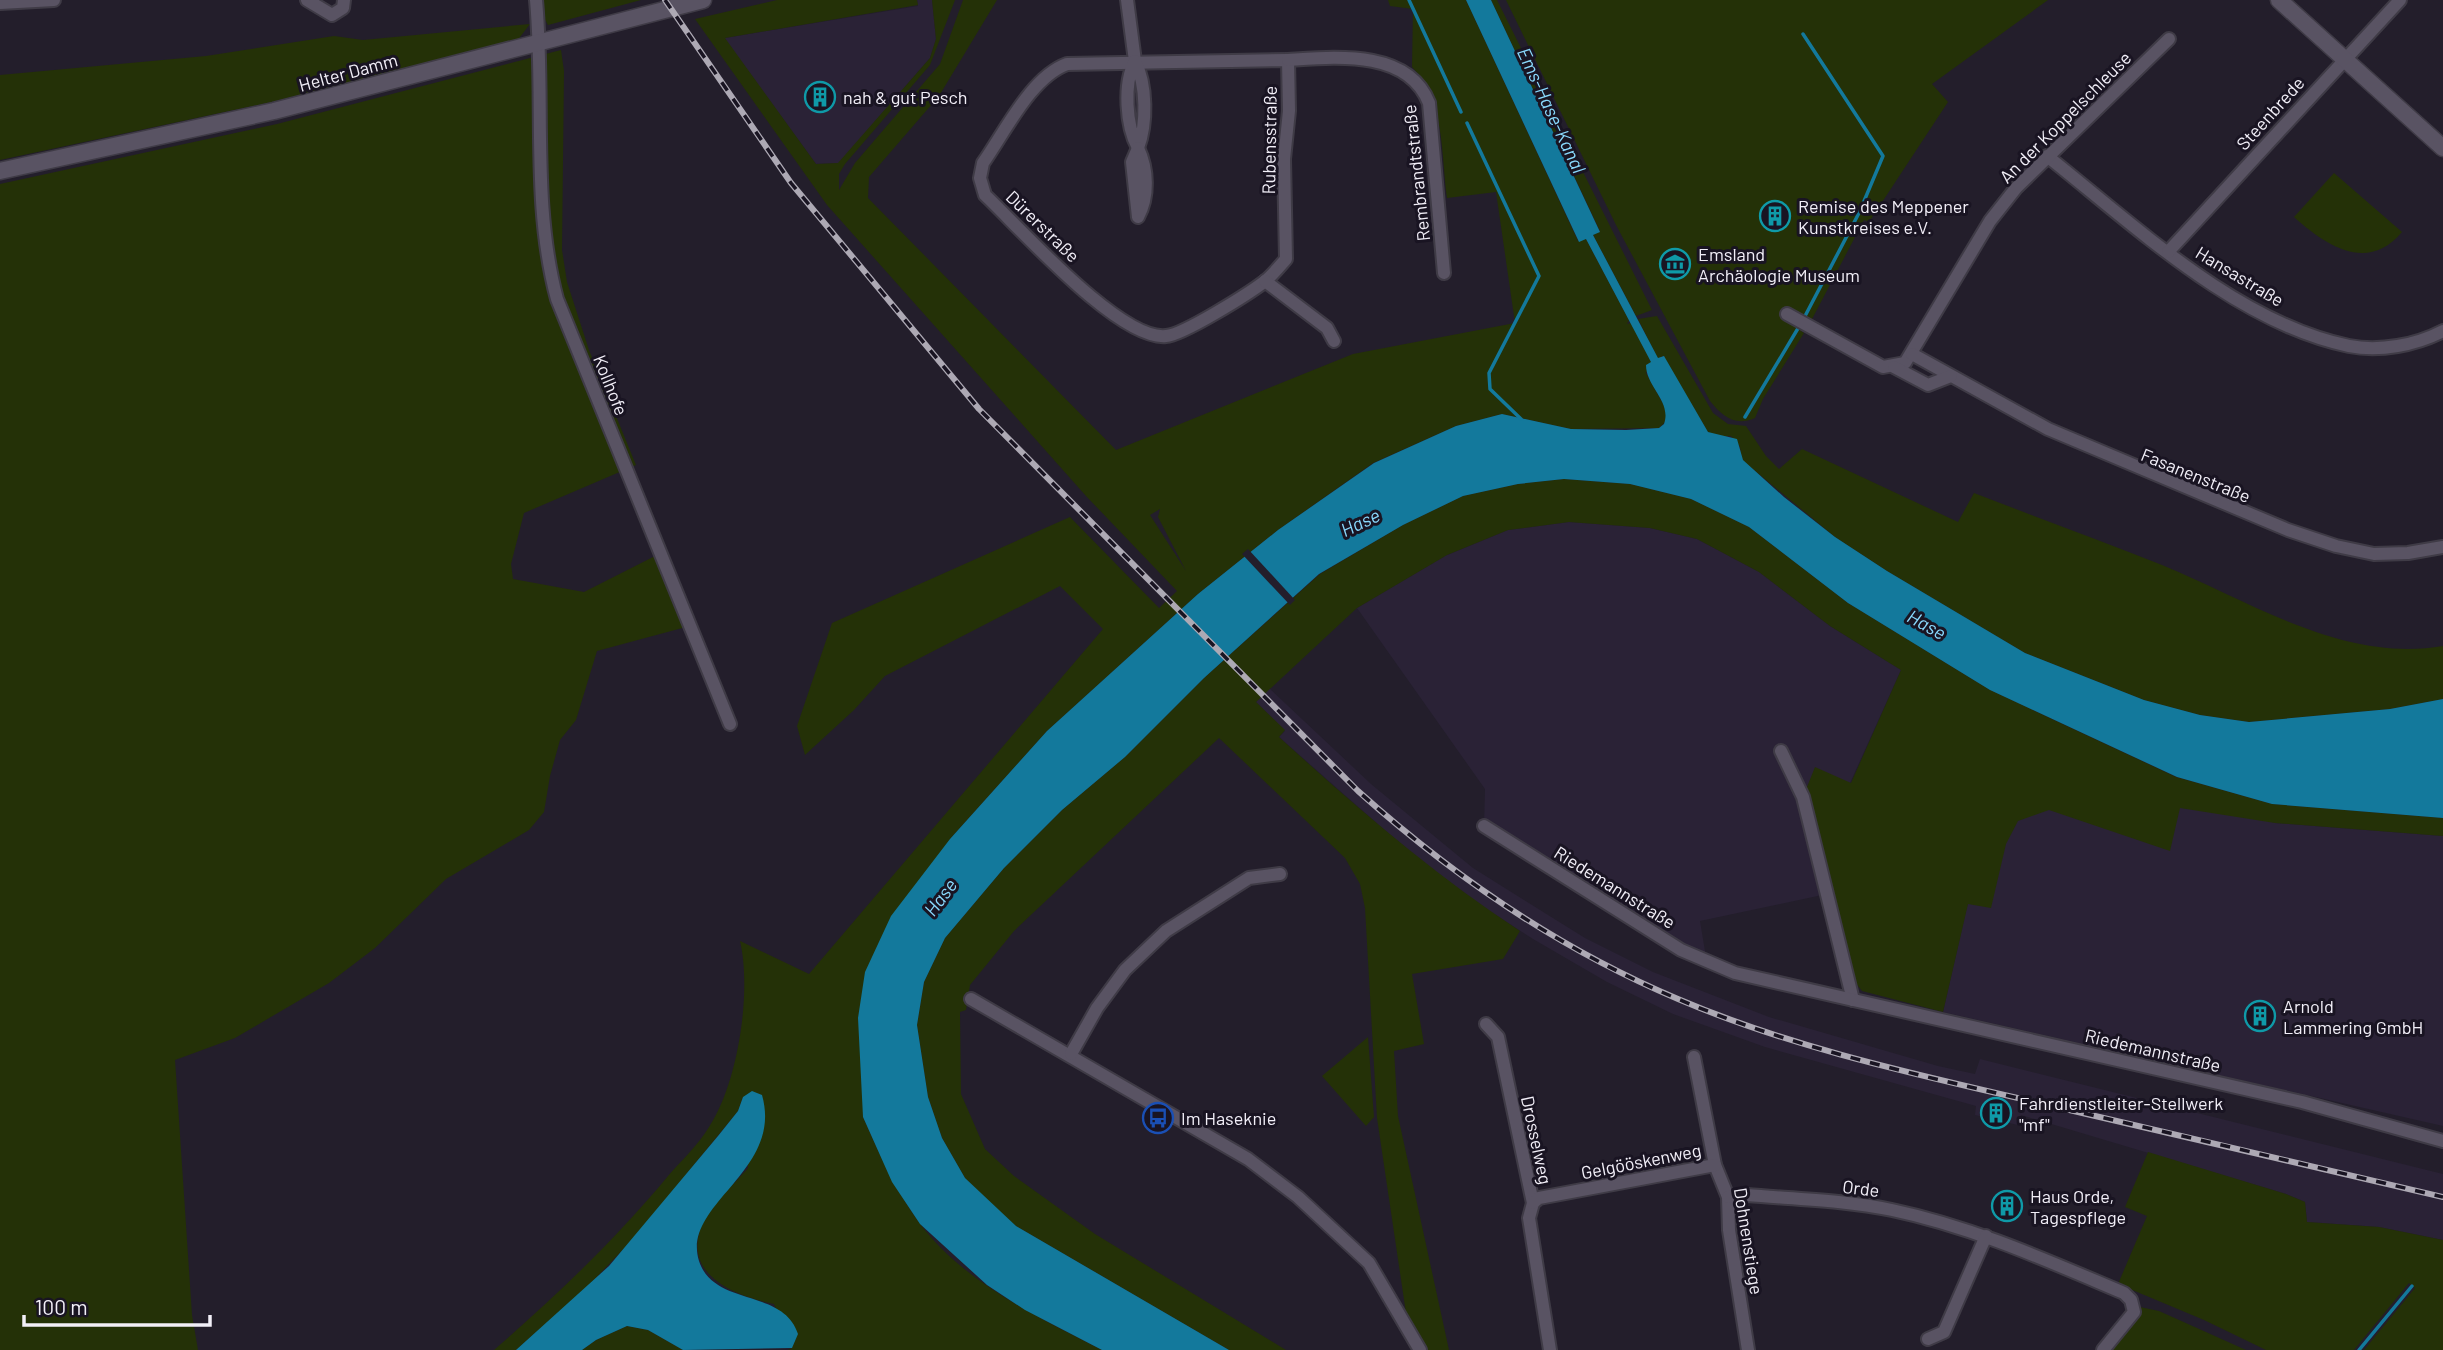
<svg xmlns="http://www.w3.org/2000/svg" width="2443" height="1350" font-family="Barlow,sans-serif">
	<style>
		.built { fill: #2a2236 }
		.green { fill: #243107; fill-rule: evenodd }
		.water { fill: #13799c }
		.pier { fill: #231e2b }
		.lines { fill: none; stroke-linecap: round; stroke-linejoin: round }
		.stream { stroke: #13799c; stroke-width: 3.5 }
		.minor-casing { stroke: #3f3b46; stroke-width: 16 }
		.tertiary-casing { stroke: #3f3b46; stroke-width: 19 }
		.minor { stroke: #595363; stroke-width: 12 }
		.tertiary { stroke: #595363; stroke-width: 16 }
		.rail-casing { stroke: #ada9b4; stroke-width: 6 }
		.rail { stroke: #191422; stroke-width: 3.5; stroke-dasharray: 10; stroke-linecap: butt }
		.labels { text-anchor: middle; dominant-baseline: central; stroke-width: 6; stroke-linejoin: round; paint-order: stroke }
		.street-label { font-size: 18px; fill: #f2eff8; stroke: #191422 }
		.poi-label { font-size: 18px; fill: #f2eff8; stroke: #191422; text-anchor: start }
		.water-label { font-size: 19px; font-style: italic; fill: #89d9fd; stroke: #191422 }
	</style>
	<rect width="100%" height="100%" fill="#231e2b"/>
	<g class="built">
		<path d="M917 0H932L936 39 930 58 839 163 816 164 726 41 725 38 918 6Z"/>
		<path d="M1569 522 1650 528 1697 539 1759 572 1830 626 1901 670 1850 783 1827 894 1700 921 1707 963 1484 826 1485 789 1357 608 1445 556 1508 530Z"/>
		<path d="M1269 688 1371 784 1473 868 1585 938 1653 972 1769 1017 1938 1066 1975 1074 1980 1059 2443 1174V1240L2379 1227 2307 1222 2305 1202 2286 1194 2021 1115 2018 1125 1975 1115 1976 1106 1765 1047 1673 1014 1607 982 1533 939 1469 898 1407 850 1279 737 1285 731 1256 702Z"/>
		<path d="M2006 735 2275 823 2443 836V1126L1943 1012Z"/>
	</g>
	<g class="green">
		<path d="M540 0H641L548 25 542 14Z"/>
		<path d="M777 0H917L918 5 725 38 816 164 838 163 930 58 936 39 932 0H955L930 65 845 164 839 174V190L855 163 940 64 963 0H997L939 96 869 177 868 198 1116 450 1353 354 1515 323 1496 192 1447 198C1441 154 1445 99 1412 67L1413 9 1390 6 1388 0H1466L1578 241 1586 239 1629 320 1627 324 1631 323 1652 362 1646 373 1666 409V421L1659 428 1571 429 1502 414 1456 426 1373 463 1278 530 1198 594 1047 731 950 839 863 1117C879 1153 895 1189 918 1221 962 1282 1038 1317 1102 1350H788L792 1348 774 1304C736 1296 683 1276 701 1227 709 1205 733 1186 748 1168L743 1097 738 1111 633 1239 586 1288 516 1350H494C556 1296 615 1240 668 1176 681 1161 698 1145 709 1127 738 1083 752 992 740 941L809 974 1103 629 1060 586 885 676 854 710 805 755 797 726 832 623 1070 517 1159 608 1177 591 1086 496 827 205 695 19ZM1160 509 1158 517 1186 571 1150 515Z"/>
		<path d="M1491 0H1497L1652 310 1636 316 1593 235 1600 231Z"/>
		<path d="M1506 0H2048L1932 84 1948 102 1869 222 1864 220 1811 321 1790 310 1785 320 1804 333 1763 399 1755 418C1735 427 1722 416 1710 401L1616 225Z"/>
		<path d="M530 24 517 41 271 102 0 160V75L206 56 334 36 363 40Z"/>
		<path d="M561 50 564 71 562 250 567 282 589 350 636 465 524 513 511 564 513 579 584 592 655 556 686 627 597 651 576 720 560 740 550 776 544 812 529 830 446 879 375 948 329 983 235 1038 175 1060 192 1315 198 1350H0V184L277 124Z"/>
		<path d="M2334 173 2402 232C2368 273 2326 246 2294 217Z"/>
		<path d="M1657 316 1713 413 1728 424 1746 426 1766 456 1779 469 1802 449 1958 522 1974 493C2036 517 2099 540 2162 565 2250 601 2343 663 2443 646V699L2390 709 2249 722 2200 715 2144 700 2025 653 1887 571 1835 537 1742 460 1740 447 1731 436 1716 437 1708 432 1663 356 1658 359 1638 319Z"/>
		<path d="M1564 479 1630 484 1691 499 1749 527 1848 603 1990 690 2176 777 2272 804 2443 818V836L2275 823 2180 808 2170 851 2049 810 2018 821 2006 844 1991 908 1968 904 1943 1012 1862 991 1855 982 1805 792 1815 767 1851 783 1901 670 1830 626 1759 572 1697 539 1650 528 1569 522 1508 530 1447 555 1357 608 1256 702 1285 730 1279 737C1356 807 1433 874 1520 931L1503 959 1412 974 1424 1044 1394 1051 1398 1116 1449 1350H1427L1406 1313 1377 1118 1365 908 1360 884 1345 858 1219 738 1014 931 970 985 966 1010 960 1012 961 1094 985 1149 1014 1176 1095 1234 1286 1350H1229L1016 1226 990 1205 965 1178 942 1138 928 1097 917 1025 924 982 945 938 1004 868 1062 810 1125 757 1204 678 1320 574 1403 525 1463 496 1518 484Z"/>
		<path d="M1368 1037 1374 1117 1366 1126 1322 1076Z"/>
		<path d="M2148 1152 2286 1194 2305 1202 2307 1222 2379 1227 2443 1240V1350H2364L2415 1288 2409 1283 2354 1350H2266L2204 1320 2118 1284 2147 1216 2125 1207Z"/>
		<path d="M2140 1307 2159 1311 2246 1350H2107Z"/>
		<path d="M627 1326 648 1330 683 1350H582L596 1340Z"/>
	</g>
	<g class="water">
		<path d="M1466 0H1491L1600 232 1593 235 1658 358 1664 356 1708 432 1737 439 1743 460 1784 497 1835 537 1887 571 2025 653 2144 700 2200 715 2249 722 2390 709 2443 699V818L2272 804 2177 777 1990 690 1848 603 1749 527 1691 499 1630 484 1564 479 1518 484 1463 496 1403 525 1319 574 1204 678 1125 757 1062 810 1004 868 945 938 924 982 917 1025 928 1097 942 1138 965 1178 1016 1226 1229 1350H1102L1025 1310 987 1285 920 1224 892 1182 863 1117 858 1018 865 972 891 916 950 839 1047 731 1198 594 1278 530 1374 463 1456 426 1502 414 1571 429 1626 430 1659 428 1664 424C1672 401 1646 387 1646 365L1651 362 1586 239 1579 242Z"/>
		<path d="M752 1091 762 1095C784 1172 681 1204 699 1261 714 1307 783 1288 798 1334L792 1348 683 1350 648 1330 627 1326 596 1340 582 1350H516L609 1266 718 1136 738 1111 743 1097Z"/>
	</g>
	<path class="pier" d="M1248 549 1295 600 1290 605 1242 554Z"/>
	<g class="lines">
		<g class="stream">
			<path d="M1409 0 1461 112"/>
			<path d="M1803 34 1883 156 1859 213 1804 318"/>
			<path d="M1467 123 1539 276 1489 373 1490 389 1521 419"/>
			<path d="M1745 417 1800 325"/>
			<path d="M2359 1350 2412 1286"/>
		</g>
		<g class="minor-casing">
			<g id="minor">
				<path d="M307 0 332 15 343 8 344 0"/>
				<path d="M536 0C545 99 531 203 557 299L730 724"/>
				<path d="M1127 0 1135 61"/>
				<path d="M0 3 54 0"/>
				<path d="M1288 60 1289 111 1284 159 1286 259C1279 267 1272 276 1264 282 1248 294 1183 335 1166 336 1120 341 1020 228 985 195L980 178 983 163C1005 132 1031 77 1067 64Z"/>
				<path d="M1288 60C1335 57 1408 49 1429 103L1444 273"/>
				<path d="M1135 61C1147 85 1147 124 1138 148 1126 126 1123 84 1135 61Z"/>
				<path d="M1138 148C1148 169 1149 197 1138 217L1132 162Z"/>
				<path d="M2047 156C2134 225 2237 323 2349 346 2380 352 2416 345 2443 331"/>
				<path d="M2168 252 2400 0"/>
				<path d="M1265 281 1327 328 1334 341"/>
				<path d="M1787 314 1883 367 1905 363 1990 221 2016 188 2169 39"/>
				<path d="M1912 354 2048 429 2288 530 2336 546 2374 554 2408 553 2443 547"/>
				<path d="M1894 367 1928 385 1951 376"/>
				<path d="M1781 751 1803 797 1853 1000"/>
				<path d="M1484 826 1681 950 1735 973 2302 1102 2443 1141"/>
				<path d="M971 999 1248 1159 1298 1197 1369 1263 1420 1350"/>
				<path d="M1486 1024 1498 1037 1533 1203 1529 1218 1550 1350"/>
				<path d="M1071 1054 1097 1008 1125 970 1166 931 1249 878 1280 874"/>
				<path d="M1694 1057 1715 1165 1728 1197 1729 1230 1748 1350"/>
				<path d="M1728 1197 1747 1195C1795 1199 1845 1200 1892 1210 1973 1227 2048 1261 2124 1293L2131 1300 2134 1312 2103 1350"/>
				<path d="M1533 1203 1539 1198 1715 1165"/>
				<path d="M1928 1339 1944 1332 1986 1236"/>
			</g>
		</g>
		<g class="tertiary-casing">
			<g id="tertiary">
				<path d="M2279 0 2443 148"/>
				<path d="M0 171 274 111 703 0"/>
			</g>
		</g>
		<use href="#minor" class="minor"/>
		<use href="#tertiary" class="tertiary"/>
		<g class="rail-casing">
			<path id="rail" d="M665 0 791 183 979 409 1358 791C1453 876 1559 949 1678 999 1793 1048 1914 1074 2035 1102 2171 1133 2307 1165 2443 1197"/>
		</g>
		<use href="#rail" class="rail"/>
	</g>
	<defs>
		<g id="building-ring" transform="scale(1.575)"><circle r="9.5" fill="#191422" stroke="#0f9aa8" stroke-width="1.5"/><path d="M-4-6H4V6H1V3H-1V6H-4ZM-2.5-4.3h1.7v1.8h-1.7ZM.8-4.3h1.7v1.8H.8ZM-2.5-1h1.7V.8h-1.7ZM.8-1h1.7V.8H.8Z" fill="#0f9aa8"/></g>
		<g id="museum-ring" transform="scale(1.575)"><circle r="9.5" fill="#191422" stroke="#0f9aa8" stroke-width="1.5"/><path d="M0-6L6-3V-2H-6V-3ZM-5-1h2V3h-2ZM-1-1h2V3h-2ZM3-1h2V3H3ZM-6 4H6V6H-6Z" fill="#0f9aa8"/></g>
		<g id="bus-ring" transform="scale(1.575)"><circle r="9.5" fill="#191422" stroke="#1a4fb4" stroke-width="1.5"/><path d="M-5-6H5V4H4V6H2V4H-2V6H-4V4H-5ZM-3.5-4V0h7V-4ZM-3.5 1.2v1.5H-2V1.2ZM2 1.2v1.5H3.5V1.2Z" fill="#1a4fb4"/></g>
	</defs>
	<g fill-rule="evenodd">
		<use href="#building-ring" x="820" y="97"/>
		<use href="#building-ring" x="1775" y="216"/>
		<use href="#museum-ring" x="1675" y="264"/>
		<use href="#building-ring" x="2260" y="1016"/>
		<use href="#building-ring" x="1996" y="1113"/>
		<use href="#bus-ring" x="1158" y="1118"/>
		<use href="#building-ring" x="2007" y="1206"/>
	</g>
	<g class="labels">
		<g class="street-label">
			<text transform="translate(348 72) rotate(-15)">Helter Damm</text>
			<text transform="translate(2270 113) rotate(-48)">Steenbrede</text>
			<text transform="translate(2065 117) rotate(-45)">An der Koppelschleuse</text>
			<text transform="translate(1269 140) rotate(-89)">Rubensstraße</text>
			<text transform="translate(1416 173) rotate(-96)">Rembrandtstraße</text>
			<text transform="translate(1043 226) rotate(44)">Dürerstraße</text>
			<text transform="translate(2240 276) rotate(31)">Hansastraße</text>
			<text transform="translate(611 385) rotate(68)">Kollhofe</text>
			<text transform="translate(2196 475) rotate(22)">Fasanenstraße</text>
			<text transform="translate(1615 887) rotate(32)">Riedemannstraße</text>
			<text transform="translate(2153 1050) rotate(13)">Riedemannstraße</text>
			<text transform="translate(1537 1140) rotate(78)">Drosselweg</text>
			<text transform="translate(1641 1161) rotate(-11)">Gelgööskenweg</text>
			<text transform="translate(1861 1188) rotate(7)">Orde</text>
			<text transform="translate(1749 1241) rotate(81)">Dohnenstiege</text>
		</g>
		<g class="poi-label">
			<text x="843" y="97">nah &amp; gut Pesch</text>
			<text x="1798" y="206">Remise des Meppener<tspan x="1798" dy="21">Kunstkreises e.V.</tspan></text>
			<text x="1698" y="254">Emsland<tspan x="1698" dy="21">Archäologie Museum</tspan></text>
			<text x="2283" y="1006">Arnold<tspan x="2283" dy="21">Lammering GmbH</tspan></text>
			<text x="2019" y="1103">Fahrdienstleiter-Stellwerk<tspan x="2019" dy="21">"mf"</tspan></text>
			<text x="1181" y="1118">Im Haseknie</text>
			<text x="2030" y="1196">Haus Orde,<tspan x="2030" dy="21">Tagespflege</tspan></text>
		</g>
		<g class="water-label">
			<text transform="translate(1552 110) rotate(65)">Ems-Hase-Kanal</text>
			<text transform="translate(1360 522) rotate(-25)">Hase</text>
			<text transform="translate(1927 624) rotate(29)">Hase</text>
			<text transform="translate(940 897) rotate(-53)">Hase</text>
		</g>
	</g>
	<path d="M24 1315v10h186v-10" fill="none" stroke="#f2eff8" stroke-width="3.5"/>
	<text x="35" y="1315" font-size="21" fill="#f2eff8" stroke="#191422" stroke-width="5" paint-order="stroke">100 m</text>
</svg>
